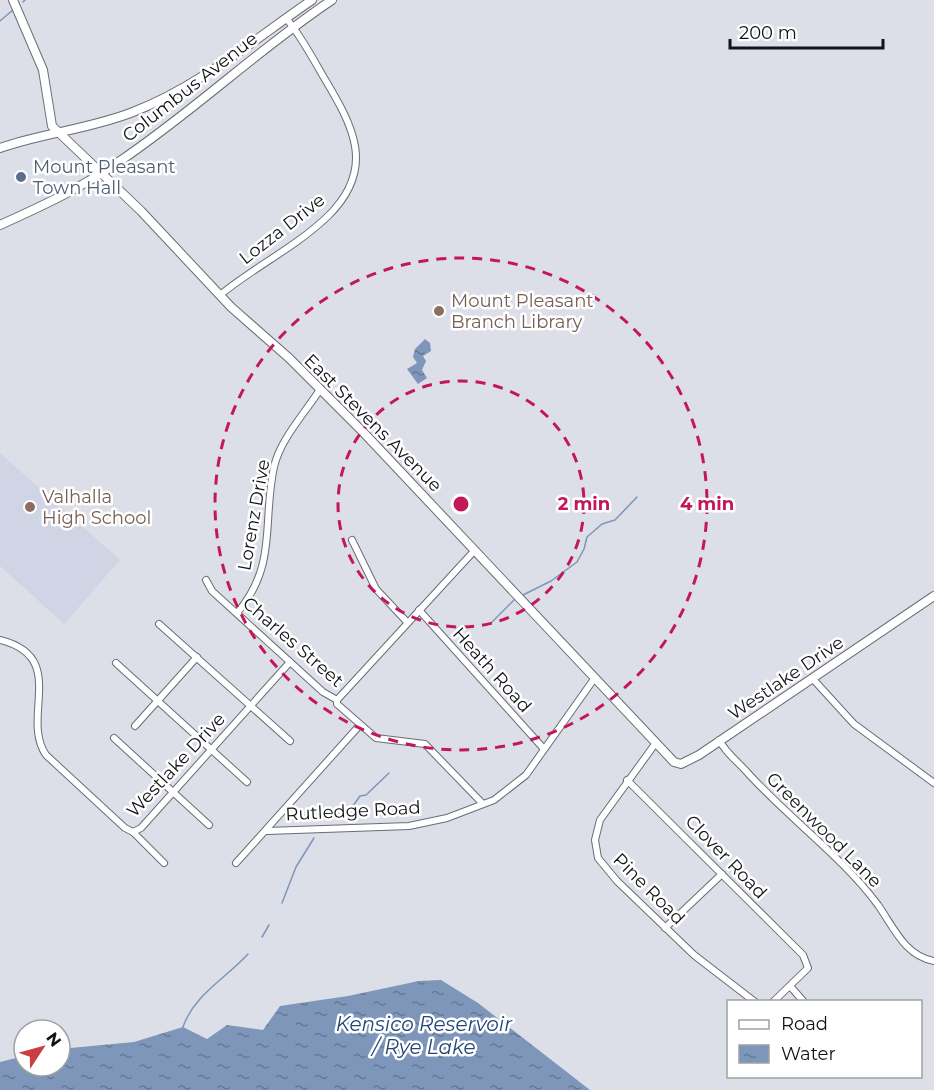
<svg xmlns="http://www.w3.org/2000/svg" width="934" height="1090" font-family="Montserrat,sans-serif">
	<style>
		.built { fill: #d0d5e5 }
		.water { fill: url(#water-ripples) }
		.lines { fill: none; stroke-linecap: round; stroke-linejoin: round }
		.stream { stroke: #7d96b9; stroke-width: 1.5 }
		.minor-casing { stroke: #6a6d75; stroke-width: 8 }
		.tertiary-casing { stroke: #6a6d75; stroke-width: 10 }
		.minor { stroke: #fff; stroke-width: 6 }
		.tertiary { stroke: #fff; stroke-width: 8 }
		.ring { fill: none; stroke: #c2185b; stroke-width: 3; stroke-dasharray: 10 8 }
		.service-dot { fill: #5c6f8a; stroke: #fff; stroke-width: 2 }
		.education-dot { fill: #8d6e63; stroke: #fff; stroke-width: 2 }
		.labels { text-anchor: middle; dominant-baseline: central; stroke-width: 5; stroke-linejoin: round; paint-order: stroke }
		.street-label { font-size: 18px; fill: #121316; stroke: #fff }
		.service-label { font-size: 18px; fill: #4e5e75; stroke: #fff; text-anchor: start }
		.education-label { font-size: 18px; fill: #785e54; stroke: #fff; text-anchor: start }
		.water-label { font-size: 20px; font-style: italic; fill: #244675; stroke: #fff }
		.centre { fill: #c2185b; stroke: #fff; stroke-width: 3 }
		.ring-label { font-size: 18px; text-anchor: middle; font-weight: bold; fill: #c2185b; stroke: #fff; stroke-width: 5; stroke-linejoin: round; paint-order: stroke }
	</style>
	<defs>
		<pattern id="water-ripples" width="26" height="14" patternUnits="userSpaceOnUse" patternTransform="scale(1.5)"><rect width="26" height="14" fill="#7d96b9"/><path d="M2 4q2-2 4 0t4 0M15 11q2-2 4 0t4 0" fill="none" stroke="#657995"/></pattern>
	</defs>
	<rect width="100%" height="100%" fill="#dcdfe8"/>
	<path class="built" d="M0 453 120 560 64 624 0 566Z"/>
	<g class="water">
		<path d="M425 339 430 343 431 351 423 356 426 361 422 370 427 378 418 384 407 369 417 363 413 357 415 349Z"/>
		<path d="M441 980 478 1003 590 1090H0V1062L24 1056V1066H60V1049L134 1042 183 1027 207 1039 227 1025 263 1030 280 1006 348 996 419 981Z"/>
	</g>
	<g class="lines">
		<g class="stream">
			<path d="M23 2 25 0"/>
			<path d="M0 21 14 9"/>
			<path d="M523 595 551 581 577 562 584 549 587 537 602 524 615 520 637 497"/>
			<path d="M491 623 515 599"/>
			<path d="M350 810 360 796 366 795 389 773"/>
			<path d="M282 903 296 867 314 838"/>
			<path d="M262 937 269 925"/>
			<path d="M183 1027C194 995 225 979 248 954"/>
		</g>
		<g class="minor-casing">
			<g id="minor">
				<path d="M220 295C254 267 296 247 328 216 377 168 353 126 323 76 312 57 301 36 286 18"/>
				<path d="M352 540 376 589 407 622"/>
				<path d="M206 580 212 591 323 692 337 700V704L376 738 425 744 482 803"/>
				<path d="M419 610 544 749"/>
				<path d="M237 613C278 565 262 522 274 467 280 440 304 414 319 391"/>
				<path d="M159 624 290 741"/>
				<path d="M0 640C69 657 20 717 46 755L125 828 133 832 141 828 290 662"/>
				<path d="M116 663 247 782"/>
				<path d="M812 678 854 724 934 783"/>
				<path d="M337 700 475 550"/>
				<path d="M135 726 197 657"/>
				<path d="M114 738 209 825"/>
				<path d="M719 740C726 753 737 761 746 771 788 818 841 855 878 905 894 928 905 956 934 961"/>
				<path d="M655 744 600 820 595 840 598 858 617 881 694 955 755 1002"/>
				<path d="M627 780 803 955 808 968 773 1002"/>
				<path d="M267 831 409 826 447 818 494 800 526 775 594 679"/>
				<path d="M133 832 164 863"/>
				<path d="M236 863 359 726"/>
				<path d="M665 928 722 874"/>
				<path d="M790 986 804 1002"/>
			</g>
		</g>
		<g class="tertiary-casing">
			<g id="tertiary">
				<path d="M13 0 43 70 52 126 141 211 231 307 289 358 364 433 674 762 681 764 699 755 934 596"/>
				<path d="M0 148C43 133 90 129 133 112 198 87 255 39 312 0"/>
				<path d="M0 225C40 207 81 188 117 163 192 113 257 50 332 0"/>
			</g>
		</g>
		<use href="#minor" class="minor"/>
		<use href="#tertiary" class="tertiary"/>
	</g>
	<g class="ring">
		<circle cx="461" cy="504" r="123"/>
		<circle cx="461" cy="504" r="246"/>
	</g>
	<circle class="service-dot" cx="21" cy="177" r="6"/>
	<g class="education-dot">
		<circle cx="439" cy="311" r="6"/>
		<circle cx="30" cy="507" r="6"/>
	</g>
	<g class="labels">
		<g class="street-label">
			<text transform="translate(190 87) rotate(-38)">Columbus Avenue</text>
			<text transform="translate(282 229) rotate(-38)">Lozza Drive</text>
			<text transform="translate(373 423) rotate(45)">East Stevens Avenue</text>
			<text transform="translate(254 515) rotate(-80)">Lorenz Drive</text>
			<text transform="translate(293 642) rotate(41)">Charles Street</text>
			<text transform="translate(492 670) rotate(48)">Heath Road</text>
			<text transform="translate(786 678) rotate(-34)">Westlake Drive</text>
			<text transform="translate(176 765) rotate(-47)">Westlake Drive</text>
			<text transform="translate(353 811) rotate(-3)">Rutledge Road</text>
			<text transform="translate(824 830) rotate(45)">Greenwood Lane</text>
			<text transform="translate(726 857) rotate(46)">Clover Road</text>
			<text transform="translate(649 889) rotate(45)">Pine Road</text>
		</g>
		<g class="service-label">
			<text x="33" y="167">Mount Pleasant<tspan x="33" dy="21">Town Hall</tspan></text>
		</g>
		<g class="education-label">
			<text x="451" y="301">Mount Pleasant<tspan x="451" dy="21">Branch Library</tspan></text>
			<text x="42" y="497">Valhalla<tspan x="42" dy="21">High School</tspan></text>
		</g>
		<g class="water-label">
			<text x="424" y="1024">Kensico Reservoir<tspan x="424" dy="23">/ Rye Lake</tspan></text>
		</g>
	</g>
	<circle cx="461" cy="504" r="9" class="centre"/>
	<g class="ring-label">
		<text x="584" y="510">2 min</text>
		<text x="707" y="510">4 min</text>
	</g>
	<rect x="727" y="1000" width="195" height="78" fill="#ffffff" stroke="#a0a1a2" stroke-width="1.5"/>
	<rect x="739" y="1020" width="30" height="9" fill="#ffffff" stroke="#a0a1a2" stroke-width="1.5"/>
	<text x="781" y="1030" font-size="18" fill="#121316">Road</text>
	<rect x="739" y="1045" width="30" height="18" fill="url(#water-ripples)" stroke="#a0a1a2" stroke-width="1.5"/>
	<text x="781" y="1060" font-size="18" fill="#121316">Water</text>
	<g transform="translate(42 1048) rotate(54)"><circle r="28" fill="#ffffff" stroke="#a0a1a2" stroke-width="1.5"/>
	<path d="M0-4.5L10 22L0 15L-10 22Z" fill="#cb3c44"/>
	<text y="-9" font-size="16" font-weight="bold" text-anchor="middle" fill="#121316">N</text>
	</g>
	<path d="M730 39v9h153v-9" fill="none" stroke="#121316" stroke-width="3"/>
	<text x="739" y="39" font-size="18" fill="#121316" stroke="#ffffff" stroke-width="4.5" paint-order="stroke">200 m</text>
</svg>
